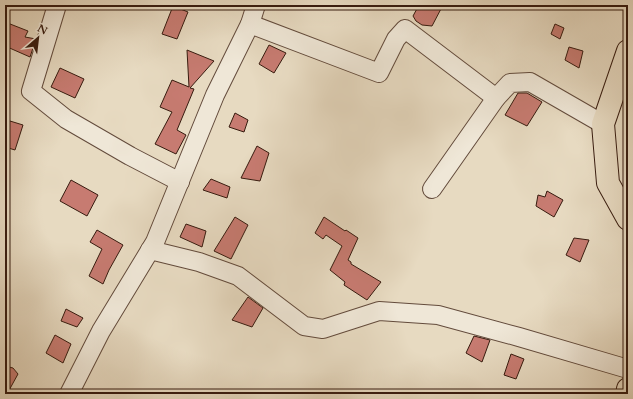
<svg xmlns="http://www.w3.org/2000/svg" width="633" height="399" font-family="Cardo,serif">
  <style>
    .building { fill: #c77b71; stroke: #371b0f }
    .lines { fill: none; stroke-linecap: round; stroke-linejoin: round }
    .minor-casing { stroke: #634b3c; stroke-width: 20 }
    .major-casing { stroke: #371b0f; stroke-width: 24 }
    .minor { stroke: #efe7d7; stroke-width: 18 }
    .major { stroke: #e7dac1; stroke-width: 22 }
  </style>
  <rect width="100%" height="100%" fill="#e7dac1"/>
  <filter id="stains"><feTurbulence type="fractalNoise" baseFrequency=".005" numOctaves="4"/><feColorMatrix values="0 0 0 0 .2 0 0 0 0 .09 0 0 0 0 .02 0 0 0 .5 -.17"/></filter>
  <radialGradient id="worn" r=".72"><stop offset=".6" stop-color="#630" stop-opacity="0"/><stop offset="1" stop-color="#630" stop-opacity=".3"/></radialGradient>
  <!-- building -->
  <g class="building">
    <polygon points="419,5 443,5 432,26 422,25 416,21 413,16"/>
    <polygon points="173,6 188,12 177,39 162,34"/>
    <polygon points="5,22 28,31 25,37 36,39 30,57 5,46"/>
    <polygon points="555,24 564,28 560,39 551,34"/>
    <polygon points="269,45 286,53 274,73 259,64"/>
    <polygon points="569,47 583,51 579,68 565,60"/>
    <polygon points="187,50 214,61 190,88 194,89 177,130 186,135 176,154 155,144 172,112 160,107 172,80 189,87"/>
    <polygon points="60,68 84,79 75,98 51,87"/>
    <polygon points="518,93 527,93 542,102 527,126 505,115"/>
    <polygon points="235,113 248,120 244,132 229,127"/>
    <polygon points="10,121 23,125 15,150 5,147 5,135"/>
    <polygon points="257,146 269,153 260,181 241,178"/>
    <polygon points="211,179 230,187 227,198 203,190"/>
    <polygon points="71,180 98,195 87,216 60,201"/>
    <polygon points="547,191 563,200 554,217 536,206 538,195 545,197"/>
    <polygon points="235,217 248,225 231,259 214,251"/>
    <polygon points="324,217 345,231 346,230 358,238 348,260 351,262 351,264 381,282 367,300 344,285 345,282 330,270 342,246 326,235 323,239 315,233"/>
    <polygon points="186,224 206,231 202,247 180,237"/>
    <polygon points="97,230 123,245 109,270 103,284 89,276 102,249 90,242"/>
    <polygon points="574,238 589,240 580,262 566,255"/>
    <polygon points="248,297 263,308 252,327 232,320"/>
    <polygon points="66,309 83,318 77,327 61,321"/>
    <polygon points="55,335 71,344 63,363 46,353"/>
    <polygon points="474,336 490,340 482,362 466,353"/>
    <polygon points="511,354 524,359 516,379 504,375"/>
    <polygon points="5,366 13,368 18,374 7,394 5,394"/>
  </g>
  <g class="lines">
    <!-- minor casing -->
    <g class="minor-casing">
      <g id="minor">
        <polyline points="57,5 31,91 66,119 130,156 180,182"/>
        <polyline points="250,24 379,73 396,39 405,29 496,98 510,83 530,82 603,124"/>
        <polyline points="432,189 496,98"/>
        <polyline points="150,250 199,262 238,276 304,326 323,329 379,311 438,315 519,337 628,369"/>
        <polyline points="69,394 101,331 155,242 215,95 250,24 256,5"/>
      </g>
    </g>
    <!-- major casing -->
    <g class="major-casing">
      <g id="major">
        <polyline points="628,51 603,124 608,183 628,219"/>
        <polyline points="627,394 628,389"/>
      </g>
    </g>
    <!-- minor -->
    <use href="#minor" class="minor"/>
    <!-- major -->
    <use href="#major" class="major"/>
  </g>
  <!-- margin -->
  <rect width="633" height="399" fill="none" stroke="#e7dac1" stroke-width="20"/>
  <rect x="6" y="6" width="621" height="387" fill="none" stroke="#371b0f" stroke-width="2"/>
  <rect x="10" y="10" width="613" height="379" fill="none" stroke="#371b0f"/>
  <!-- north arrow -->
  <g transform="translate(38 38) rotate(28)" stroke="#efe7d7" stroke-width="3" paint-order="stroke">
  <path d="M0-3L7 15L0 10L-7 15Z" fill="#371b0f"/>
  <text y="-6" font-size="11" font-weight="bold" text-anchor="middle" fill="#371b0f">N</text>
  </g>
  <rect width="100%" height="100%" filter="url(#stains)"/>
  <rect width="100%" height="100%" fill="url(#worn)"/>
</svg>
